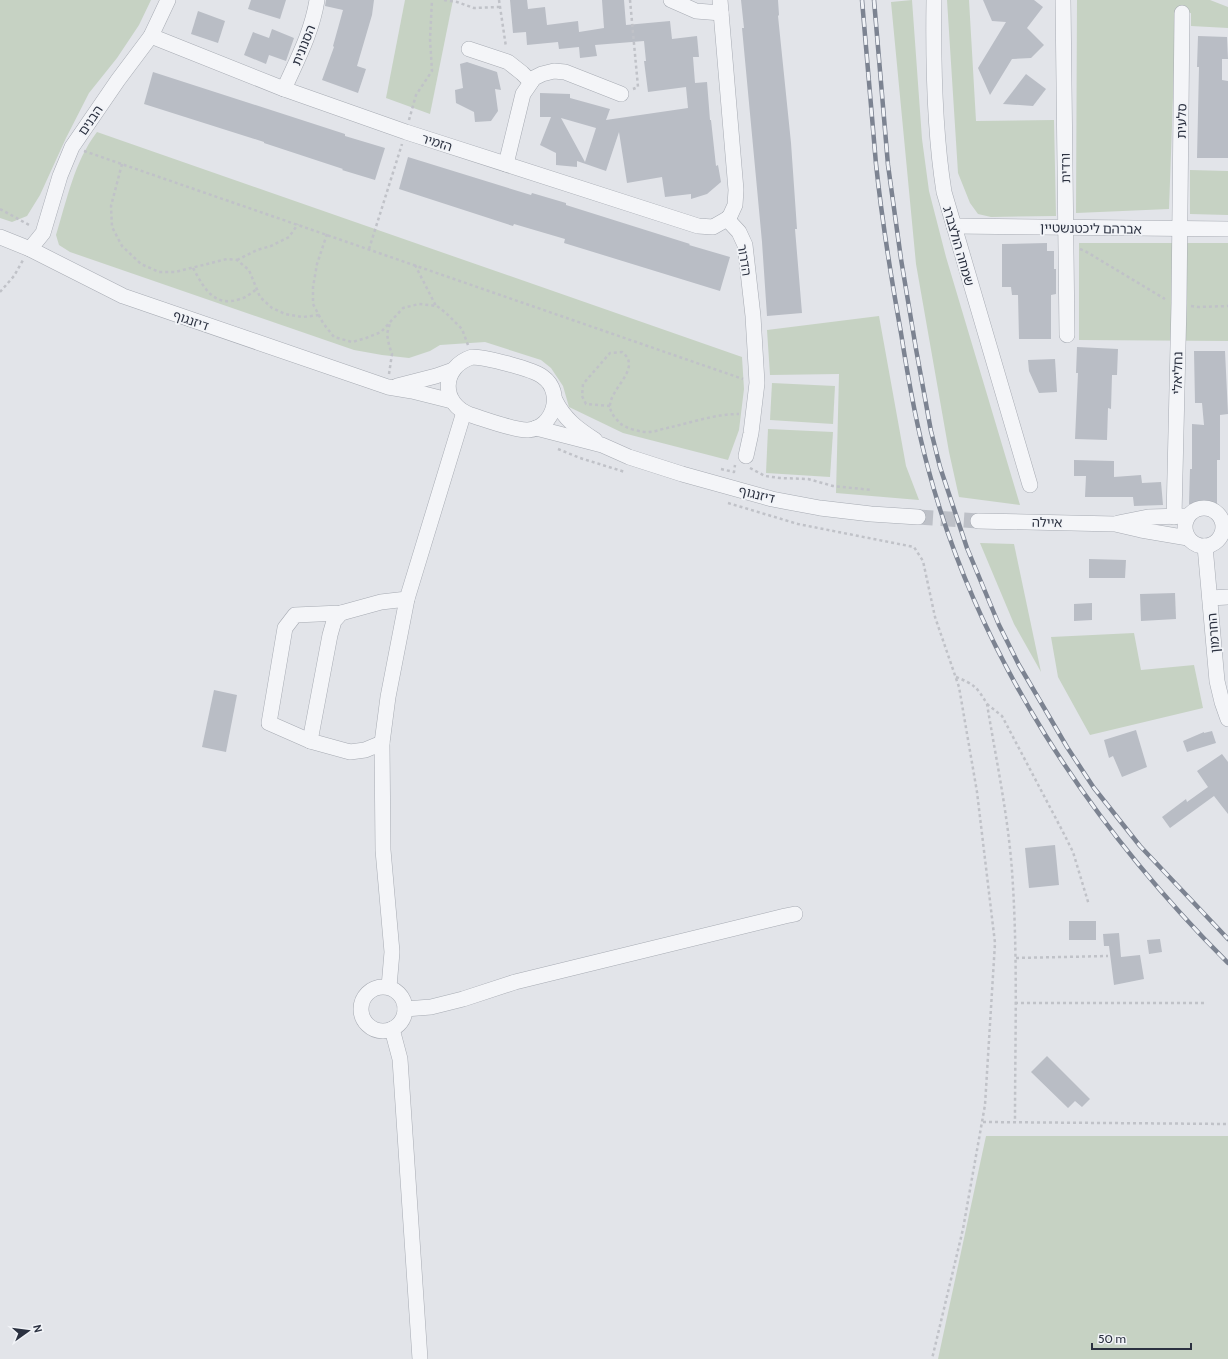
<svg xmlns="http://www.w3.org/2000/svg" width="1228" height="1359" font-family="Cabin,'Noto Sans Hebrew',sans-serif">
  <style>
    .green { fill: #c6d2c3 }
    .building { fill: #b9bdc5; fill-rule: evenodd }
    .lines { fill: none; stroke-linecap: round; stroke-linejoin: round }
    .minor-tunnel { stroke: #bdc0c7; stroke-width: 15; stroke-dasharray: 15 8; stroke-linecap: butt }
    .minor-casing { stroke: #a7abb3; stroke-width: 16 }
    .path { stroke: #c0c2c8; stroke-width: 2.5; stroke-dasharray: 3 3; stroke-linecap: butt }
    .minor { stroke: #f4f5f8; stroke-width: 15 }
    .rail-casing { stroke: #7c8391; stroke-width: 4.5 }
    .rail { stroke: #f1f3f7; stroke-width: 3; stroke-dasharray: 9; stroke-linecap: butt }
    .labels { text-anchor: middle; stroke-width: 3.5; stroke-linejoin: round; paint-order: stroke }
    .street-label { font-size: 13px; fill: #2b3140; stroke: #f1f3f7 }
  </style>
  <rect width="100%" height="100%" fill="#e2e4e9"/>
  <!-- green -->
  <g class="green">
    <polygon points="0,0 151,0 139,25 117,58 89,93 66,138 40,195 27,216 12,222 0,218"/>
    <polygon points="405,0 453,0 430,114 386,98"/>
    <polygon points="912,0 922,139 929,191 946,257 1020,505 959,497 949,452 916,264 891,2"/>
    <polygon points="947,0 969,0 976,121 1054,120 1056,216 991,217 978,214 970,203 958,173"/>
    <polygon points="1077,0 1210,0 1228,7 1228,28 1191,26 1191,13 1176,14 1169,209 1076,213"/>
    <path d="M97,132L742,357L744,389L739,430L728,460L623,433L569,407L563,386L551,368L541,360L485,342L440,345L430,351L409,358L382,355L354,350L70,252L59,245L56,235C67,200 74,162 97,132Z"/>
    <polygon points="1190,170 1228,171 1228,215 1190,214"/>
    <polygon points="1079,243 1228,243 1228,341 1079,340"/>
    <polygon points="879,316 906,466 919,500 836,493 839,374 770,375 767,330"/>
    <polygon points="772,383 835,386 833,424 770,420"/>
    <polygon points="768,429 833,432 830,477 766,473"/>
    <polygon points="980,543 1014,544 1041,672 1014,624"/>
    <polygon points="1134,633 1141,670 1194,665 1203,708 1090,735 1058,677 1051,637"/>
    <polygon points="986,1136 1228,1136 1228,1359 938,1359"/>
  </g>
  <!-- building -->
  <g class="building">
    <polygon points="251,0 286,0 280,19 248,9"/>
    <polygon points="326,0 374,0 372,15 357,66 366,69 358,93 322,80 334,47 333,46 343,10 325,6"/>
    <path d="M510,0H527L528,9L545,7L547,25L578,21L579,32L604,28L602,0H624L626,25L670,21L672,39L697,36L699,57H693L695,83L707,82L710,120H711L716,166L718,165L721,182L707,194L691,199V194L665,197L662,177L627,183L619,132L606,171L577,161V167L556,165V153L540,145L551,117H540V93L570,94V98L610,109L606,120L688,108L686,87L648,92L644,61H646L644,41L595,45L597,56L580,58L579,47L559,49L558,42L527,45L526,32L513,33ZM561,118L596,128L585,162Z"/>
    <polygon points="741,0 778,0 779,15 778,16 791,143 797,229 795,229 802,313 767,316 762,242 742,28 744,28"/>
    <polygon points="983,0 1034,0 1043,7 1027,28 1044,45 1031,58 1012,59 990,95 978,68 1006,22 992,21"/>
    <polygon points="198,11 225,21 218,43 191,34"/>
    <polygon points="272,29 294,38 286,61 269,55 266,64 244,55 253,32 269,38"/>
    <polygon points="1198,36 1227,37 1228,59 1222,59 1222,80 1228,81 1228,158 1197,158 1199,67 1197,67"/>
    <polygon points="467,62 497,72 501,90 495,89 498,111 491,121 475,122 474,112 456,103 455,90 463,88 460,64"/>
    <polygon points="153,72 345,134 345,136 385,148 375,180 342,170 343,169 264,143 264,142 144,104"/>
    <polygon points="1026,74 1046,89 1033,106 1003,104"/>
    <polygon points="408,157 531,195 532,193 566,203 566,205 690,244 689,245 730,257 720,291 564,243 565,239 514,224 513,226 399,189"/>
    <polygon points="1047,243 1047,251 1054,251 1054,269 1056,269 1056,294 1051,295 1051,339 1019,339 1018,295 1012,295 1011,287 1002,287 1002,244"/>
    <polygon points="1077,347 1118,349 1117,375 1112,375 1111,409 1108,408 1107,440 1075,439 1078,373 1076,373"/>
    <polygon points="1194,351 1225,351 1228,414 1220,415 1220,460 1217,460 1217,504 1189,504 1190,469 1192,469 1192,424 1204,425 1202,403 1195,403"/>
    <polygon points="1055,359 1057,392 1039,393 1029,371 1028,360"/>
    <polygon points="1074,460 1114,461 1114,477 1141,475 1142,483 1161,482 1163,505 1134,506 1133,497 1085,497 1086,476 1074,476"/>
    <polygon points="1089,559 1126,560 1125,578 1089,578"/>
    <polygon points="1175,593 1176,619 1141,621 1140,594"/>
    <polygon points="1092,603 1092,620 1074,621 1074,604"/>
    <polygon points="214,690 237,695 226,752 202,747"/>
    <polygon points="1136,730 1147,767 1122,777 1113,756 1109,758 1104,740"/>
    <polygon points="1212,731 1216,743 1187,752 1183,741 1204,732 1204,733"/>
    <polygon points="1222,754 1228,762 1228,814 1214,796 1170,828 1162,817 1186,799 1187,802 1208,787 1197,771"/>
    <polygon points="1055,845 1059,885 1029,888 1025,848"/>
    <rect x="1069" y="921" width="27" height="19"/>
    <polygon points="1119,933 1121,957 1140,955 1144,979 1114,985 1109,946 1104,946 1103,934"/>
    <polygon points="1160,939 1162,952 1149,954 1147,940"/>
    <polygon points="1047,1056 1090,1099 1082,1107 1075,1101 1068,1108 1031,1072"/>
  </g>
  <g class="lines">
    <!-- minor-tunnel -->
    <polyline class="minor-tunnel" points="918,517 978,521"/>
    <!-- minor casing -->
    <g class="minor-casing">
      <g id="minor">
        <polyline points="671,0 696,11 721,13"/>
        <path d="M934,0C933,64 934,129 944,192L1030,485"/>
        <polyline points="1063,0 1067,335"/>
        <polyline points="151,36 284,89 406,132 698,226 713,227 727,219 730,216 735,205 736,190 720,0"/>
        <polyline points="469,49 508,62 522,73 531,82"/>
        <path d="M284,89C297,60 312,32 317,0"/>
        <polyline points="506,164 523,94 534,78 542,74 554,71 565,72 621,94"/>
        <polyline points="727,219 739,232 745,245 753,316 757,383 751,433 746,456"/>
        <polyline points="954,226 1228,229"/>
        <polyline points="0,237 30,249 123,296 388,387 412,391 452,401"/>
        <polyline points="30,249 43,233 60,176 72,147 118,80 151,36 168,0"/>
        <path d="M472,357C485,357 533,369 543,377C564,392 554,428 528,430C516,431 484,419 471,415C440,404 441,367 472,357Z"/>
        <polyline points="397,386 436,376 453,370"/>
        <path d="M555,400C564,419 578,429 595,440"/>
        <polyline points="536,428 602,445 629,457 682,474 772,499 820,508 871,514 918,517"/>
        <circle cx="1204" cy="527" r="19"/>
        <polyline points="1174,517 1179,303 1182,13"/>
        <polyline points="978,521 1115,524 1141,530 1188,538"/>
        <polyline points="1118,523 1148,517 1184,516"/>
        <polyline points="1205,546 1217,681 1222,702 1228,719"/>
        <polyline points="1210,598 1228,597"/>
        <polyline points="341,613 334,621 330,635 310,741 350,752 365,750 382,743"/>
        <polyline points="310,741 269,723 285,628 295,615 341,613 381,602 407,599"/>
        <circle cx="383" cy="1009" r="22"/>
        <polyline points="389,987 392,952 383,850 382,743 388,697 407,599 464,412"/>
        <polyline points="405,1009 431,1007 463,999 515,982 785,916 795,914"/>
        <polyline points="392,1029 400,1059 420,1359"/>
      </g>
    </g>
    <!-- path -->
    <g class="path">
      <polyline points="444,0 457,2 474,8 500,7"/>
      <polyline points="499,0 506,47"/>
      <polyline points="630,0 638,87 633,89"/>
      <polyline points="409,120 416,95 432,71 430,39 432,0"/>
      <polyline points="84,151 743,379"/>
      <polyline points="122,164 111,206 112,227 122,246 141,264 159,272 175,272 227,259 237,260 249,270 260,297 272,308 285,314 303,317 319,315"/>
      <polyline points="0,209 31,226"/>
      <polyline points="327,234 317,264 313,287 313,304 323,323 334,337 352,342 366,338 381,332 403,308 419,304 437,306 446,313 462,329 468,345"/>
      <polyline points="369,249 402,144"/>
      <polyline points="1080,249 1085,251 1165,299"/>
      <polyline points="237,260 257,250 271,246 289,237 298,224"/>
      <polyline points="415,265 436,306"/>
      <path d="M193,268C204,288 214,308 240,299C246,298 252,292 257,289"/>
      <polyline points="0,292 14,276 23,260"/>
      <polyline points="1191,306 1198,307 1228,306"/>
      <polyline points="389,374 392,354 389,345 387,334 390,323"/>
      <path d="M610,406L586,404L582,396L583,384L610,353L622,352C643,368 610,388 610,406C610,413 616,419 621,424C625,428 643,433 649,432C655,432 661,429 667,428C690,423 715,414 739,414"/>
      <polyline points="558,449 580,458 625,472"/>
      <polyline points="750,468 765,476 780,478 808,479 833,486 872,490"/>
      <polyline points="721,469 734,472 735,465"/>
      <polyline points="728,503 798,524 914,547 923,561 935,617 959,687 977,792 995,943 985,1105 963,1229 932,1359"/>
      <path d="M956,677C974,684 977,687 987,704C996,759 1008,815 1012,871C1018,955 1015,1039 1015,1122"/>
      <polyline points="987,704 1002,716 1063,832 1073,852 1089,905"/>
      <polyline points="1016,958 1108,956"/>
      <polyline points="1015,1003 1207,1003"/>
      <polyline points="983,1122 1228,1124"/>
    </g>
    <!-- minor -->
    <use href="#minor" class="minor"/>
    <!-- rail casing -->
    <g class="rail-casing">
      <g id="rail">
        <path d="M862,0C867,55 871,110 876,164C882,221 891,277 901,333C908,378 916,424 928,468C978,657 1091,826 1228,963"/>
        <polyline points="874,0 888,165 901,259 916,349 931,431 940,467 967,548 999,625 1019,665 1067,747 1094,788 1140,846 1228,939"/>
      </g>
    </g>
    <!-- rail -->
    <use href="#rail" class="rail"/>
  </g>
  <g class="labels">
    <!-- street labels -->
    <g class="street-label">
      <text transform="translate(303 45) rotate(-68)" y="5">הסנונית</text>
      <text transform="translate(90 120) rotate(-56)" y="5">הבנים</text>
      <text transform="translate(1181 121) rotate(-89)" y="5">סלעית</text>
      <text transform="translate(437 142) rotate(18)" y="5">הזמיר</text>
      <text transform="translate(1065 168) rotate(-91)" y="5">ורדית</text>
      <text transform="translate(1091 228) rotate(1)" y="5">אברהם ליכטנשטיין</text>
      <text transform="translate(959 246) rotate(74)" y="5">שמחה הולצברג</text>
      <text transform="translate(745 260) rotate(81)" y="5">הדרור</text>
      <text transform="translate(191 320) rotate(19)" y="5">דיזנגוף</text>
      <text transform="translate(1177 373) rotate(-89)" y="5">נחליאלי</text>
      <text transform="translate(757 494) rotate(14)" y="5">דיזנגוף</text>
      <text transform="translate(1047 522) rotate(1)" y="5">איילה</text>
      <text transform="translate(1213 633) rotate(-95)" y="5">החרמון</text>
    </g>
  </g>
  <!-- north arrow -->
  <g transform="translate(28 1331) rotate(76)" stroke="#f1f3f7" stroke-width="3" paint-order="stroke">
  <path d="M0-3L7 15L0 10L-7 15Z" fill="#2b3140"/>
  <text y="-6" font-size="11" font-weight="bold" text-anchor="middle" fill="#2b3140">N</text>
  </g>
  <!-- scale -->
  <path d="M1092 1343v6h99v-6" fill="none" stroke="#2b3140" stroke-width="2"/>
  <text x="1098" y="1343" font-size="12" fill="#2b3140" stroke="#f1f3f7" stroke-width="3" paint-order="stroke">50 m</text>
</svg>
